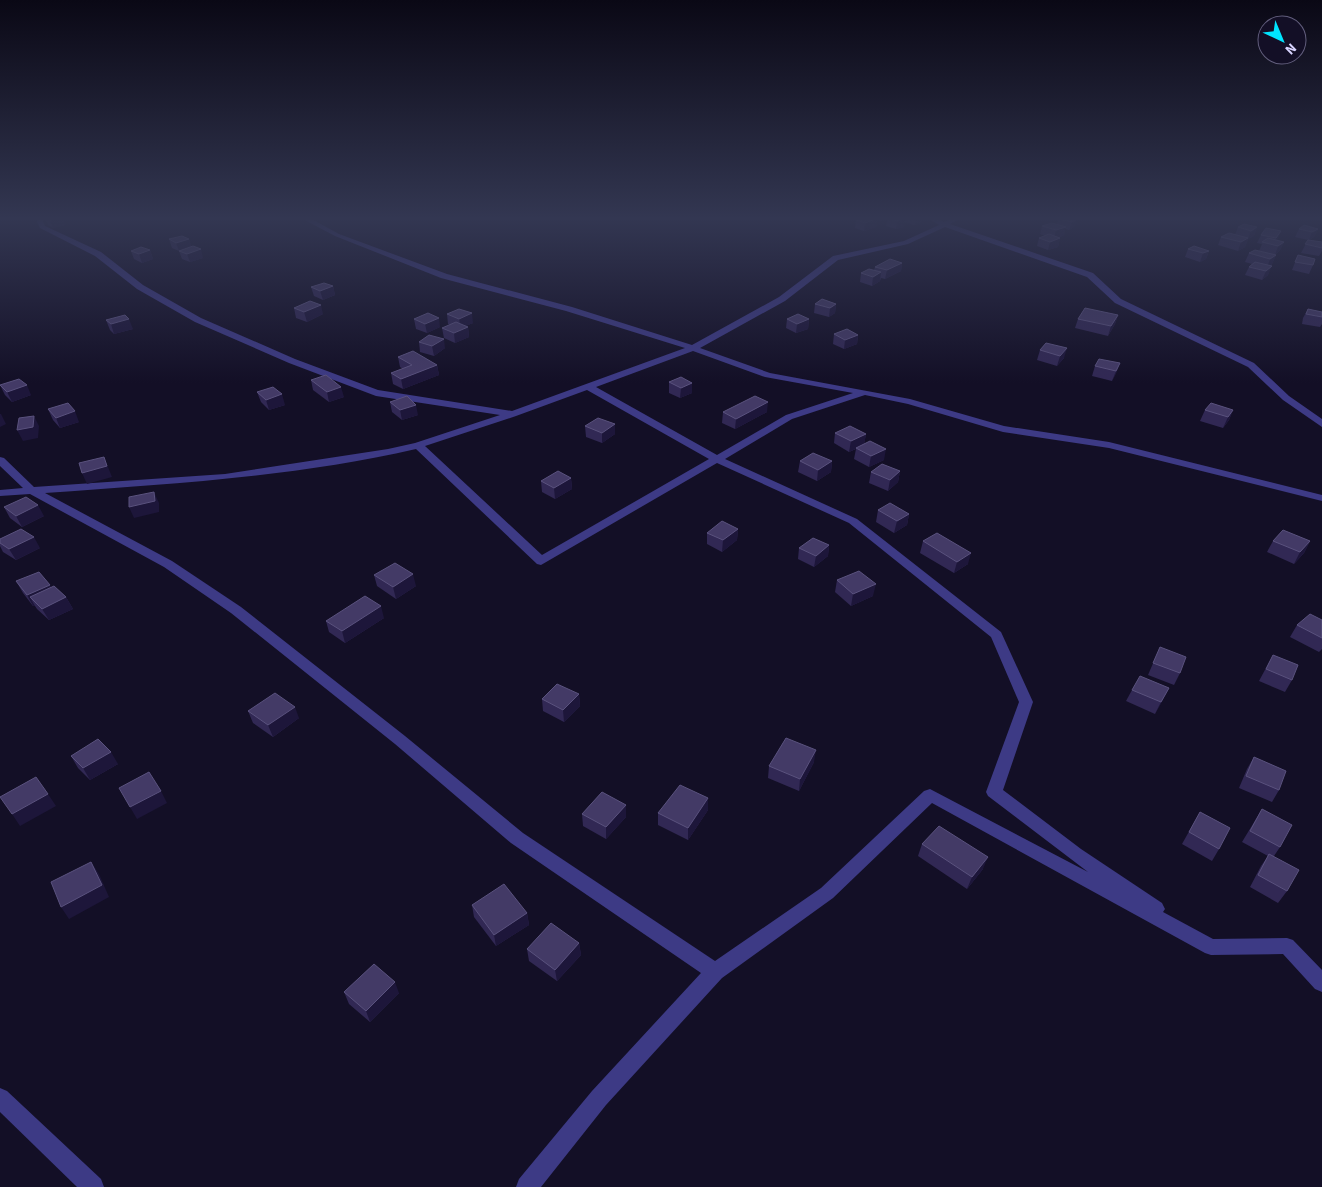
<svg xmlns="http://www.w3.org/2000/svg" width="1322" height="1187" font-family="'Source Sans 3',sans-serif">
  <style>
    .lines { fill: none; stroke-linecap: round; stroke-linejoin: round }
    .minor { fill: #3d3a85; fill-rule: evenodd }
    .wall { fill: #312854 }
    .shaded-wall { fill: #1d163a }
    .building { fill: #433a66; stroke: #5a527e }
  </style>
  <rect width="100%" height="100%" fill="#130f26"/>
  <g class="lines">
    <!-- minor -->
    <g class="minor">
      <path d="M35,217H41L45,226L101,252L143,285L201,318L295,359L378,390L512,411L685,348L566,311L441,278L335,236L299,217H308L339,234L447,274L572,307L692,345L779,297L833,256L904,241L939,225L926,217H935L944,222L954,217H963L950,224L1093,273L1121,299L1254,363L1289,396L1322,419V427L1283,400L1248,367L1115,303L1087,277L945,227L908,244L838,260L785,301L700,348L770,373L910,399L1004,426L1109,442L1322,495V501L1109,448L1003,432L908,404L865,395L792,419L725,459L857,519L1001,632L1033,702L1003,790L1081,849L1162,903L1165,909L1163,912L1213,939L1287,938L1293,940L1322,970V992L1315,989L1283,954L1211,955L1205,953L932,803L833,898L722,978L606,1105L541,1187H516L519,1179L592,1091L701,973L511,843L395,744L231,613L164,567L30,494L0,496V490L23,488L0,466V457L4,458L34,487L225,474L388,449L415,443L500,415L376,396L289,363L195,322L137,289L95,256L40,228ZM693,351L765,377L853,393L786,415L717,455L596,387ZM587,390L709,459L542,555L425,446L516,416ZM416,449L537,564L541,565L717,463L849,523L991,637L1019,702L986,792L988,796L1088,872L930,789L924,791L821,888L715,961L523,833L405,736L241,607L172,561L45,493C169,484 294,477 416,449Z"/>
      <polygon points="0,1088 7,1091 101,1179 104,1187 77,1187 0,1112"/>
    </g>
  </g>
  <!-- wall -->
  <g class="wall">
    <polygon points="45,217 62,217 65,225 53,228 48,225"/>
    <polygon points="863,217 887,217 881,221 877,220 876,227 864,231 855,228 856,220"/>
    <polygon points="888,217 903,218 922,217 922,222 915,225 904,222 904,227 896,229 886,226"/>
    <polygon points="1070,217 1074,227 1069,230 1065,229 1064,235 1058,238 1060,238 1058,247 1048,250 1037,246 1039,238 1045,236 1040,234 1042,226 1057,224 1059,219"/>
    <polygon points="1238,227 1257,227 1254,236 1248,239 1245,247 1238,251 1218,245 1221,237 1235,235"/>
    <polygon points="1299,229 1318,229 1314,237 1309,240 1322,242 1322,251 1319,256 1301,253 1308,240 1295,237"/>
    <polygon points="1281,231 1277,240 1284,242 1280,250 1275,255 1259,251 1262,244 1257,243 1261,235"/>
    <polygon points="169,239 189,239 191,247 203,258 190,262 182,259 179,251 172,248"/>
    <polygon points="1188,249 1209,251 1206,259 1200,262 1185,257"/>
    <polygon points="150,250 153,259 142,263 134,259 131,251"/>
    <polygon points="1249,253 1276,255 1272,264 1271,265 1268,275 1262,280 1245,275 1249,267 1252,264 1245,262"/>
    <polygon points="1298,255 1313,265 1309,274 1292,270"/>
    <polygon points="902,263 901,271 885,279 881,278 880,281 872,286 860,282 861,273 874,270 875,267"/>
    <polygon points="333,286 335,295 323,300 314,296 311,287"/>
    <polygon points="815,304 836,304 835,313 829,317 814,313"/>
    <polygon points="294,308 323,314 307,322 296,318"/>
    <polygon points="1308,309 1322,312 1322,324 1320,327 1302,324 1303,318"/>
    <polygon points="447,314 473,323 465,326 468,327 469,337 455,343 444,338 442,328 451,325 448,324"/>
    <polygon points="1118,315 1115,324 1108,336 1075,328 1078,319"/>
    <polygon points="414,319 440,327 427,333 416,329"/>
    <polygon points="787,319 809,319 808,329 796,333 786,328"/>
    <polygon points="106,320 133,329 114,334 110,330"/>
    <polygon points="834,334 858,335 857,344 844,349 833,344"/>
    <polygon points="419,342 445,348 434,356 420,352"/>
    <polygon points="1046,343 1064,358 1057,366 1037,360 1040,350"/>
    <polygon points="398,357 437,365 439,375 403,389 393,384 391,373 403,369 400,367"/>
    <polygon points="1120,363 1116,373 1112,381 1092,376 1095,366"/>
    <polygon points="311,380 344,397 329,402 313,390"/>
    <polygon points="669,382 692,383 692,393 680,398 669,393"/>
    <polygon points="0,385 31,395 12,402 5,395"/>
    <polygon points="257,392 285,405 269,410 261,402"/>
    <polygon points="390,402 418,415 402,420 392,412"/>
    <polygon points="48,409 79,422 60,428 53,420"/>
    <polygon points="1205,410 1233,410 1229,420 1223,428 1200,421"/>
    <polygon points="723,412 767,412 735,429 722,423"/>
    <polygon points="615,424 615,434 602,443 586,437 585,426"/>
    <polygon points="835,433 866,434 864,444 884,460 869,467 854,459 856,449 849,452 834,443"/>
    <polygon points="800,461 832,461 831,472 817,481 798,472"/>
    <polygon points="900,471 898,482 888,491 869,483 871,472"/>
    <polygon points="571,478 572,489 555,499 542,492 541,481"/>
    <polygon points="4,507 44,516 22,527 10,518"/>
    <polygon points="878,510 909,514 907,525 894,533 876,522"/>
    <polygon points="738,529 737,540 722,552 707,544 707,533"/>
    <polygon points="0,539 40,548 16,560 3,552 0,546"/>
    <polygon points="923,541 968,564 954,573 920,553"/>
    <polygon points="1273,541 1310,541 1304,553 1294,564 1267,552"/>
    <polygon points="829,545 828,556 814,567 798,559 799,548"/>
    <polygon points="374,575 416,586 396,599 377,586"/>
    <polygon points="837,580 873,596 851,606 835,592"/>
    <polygon points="16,581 51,587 66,597 73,609 49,620 37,609 35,606 33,606 23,593"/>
    <polygon points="384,618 345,643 329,632 326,621"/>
    <polygon points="1322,620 1322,649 1319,652 1290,637 1297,625"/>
    <polygon points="1160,647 1180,673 1174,685 1148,675"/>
    <polygon points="1273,655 1292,680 1285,692 1259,681"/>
    <polygon points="1169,688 1155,714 1126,701 1132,690"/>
    <polygon points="579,694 580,706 564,722 543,711 542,699"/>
    <polygon points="248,711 299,718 273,737 253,723"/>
    <polygon points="71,756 118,764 90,780 78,768"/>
    <polygon points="1254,757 1279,790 1272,802 1239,788 1247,769"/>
    <polygon points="814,762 799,791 768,778 769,766"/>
    <polygon points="626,805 626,817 606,839 583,826 582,814"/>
    <polygon points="1262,809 1280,847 1274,856 1287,891 1278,903 1250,887 1261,866 1268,856 1242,842"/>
    <polygon points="708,810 688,840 658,825 658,813"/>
    <polygon points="1200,812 1219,849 1212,861 1182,844"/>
    <polygon points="922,844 983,869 967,889 918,856"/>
    <polygon points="472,905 527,913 529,925 496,946 474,917"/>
    <polygon points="579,943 581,955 557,981 529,961 527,949"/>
    <polygon points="344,992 399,993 370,1022 349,1004"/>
  </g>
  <!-- shaded-wall -->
  <g class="shaded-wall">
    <polygon points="60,217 62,217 65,225 53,228 50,220"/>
    <polygon points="882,217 887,217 881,221"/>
    <polygon points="916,217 922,217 922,222 915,225"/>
    <polygon points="878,218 876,227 864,231 865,223"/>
    <polygon points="905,218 904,227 896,229 897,221"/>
    <polygon points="1077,219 1074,227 1069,230 1072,222"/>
    <polygon points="1066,227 1064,235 1054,239 1056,230"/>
    <polygon points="1257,227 1254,236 1248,239 1251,231"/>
    <polygon points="1318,229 1314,237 1309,240 1312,232"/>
    <polygon points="1281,231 1278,239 1272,246 1276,238"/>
    <polygon points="1060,238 1058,247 1048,250 1050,242"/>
    <polygon points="1248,238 1245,247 1238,251 1241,242"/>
    <polygon points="189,239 192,248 179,251 176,243"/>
    <polygon points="1284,242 1280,250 1275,255 1278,246"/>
    <polygon points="201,249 203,258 190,262 187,254"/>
    <polygon points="150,250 153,259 142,263 139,254"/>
    <polygon points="1209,251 1206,259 1200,262 1203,253"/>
    <polygon points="1276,255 1272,264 1267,268 1270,259"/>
    <polygon points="902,263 901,271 885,279 887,270"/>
    <polygon points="1272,266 1268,275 1262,280 1266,271"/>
    <polygon points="881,272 880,281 872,286 873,277"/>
    <polygon points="333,286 335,295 323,300 320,291"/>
    <polygon points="836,304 835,313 829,317 830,308"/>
    <polygon points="321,305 323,314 307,322 304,312"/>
    <polygon points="472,313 473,323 461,328 459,319"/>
    <polygon points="1118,315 1115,324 1108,336 1111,326"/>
    <polygon points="439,318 440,327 427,333 425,324"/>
    <polygon points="129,319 133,329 114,334 111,324"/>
    <polygon points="809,319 808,329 796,333 797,324"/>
    <polygon points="468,327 469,337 455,343 454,333"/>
    <polygon points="858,335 857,344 844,349 845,340"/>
    <polygon points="444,339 445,348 434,356 432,346"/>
    <polygon points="1067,348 1064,358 1057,366 1060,356"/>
    <polygon points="1120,363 1116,373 1112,381 1116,371"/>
    <polygon points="437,365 439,375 403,389 401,379"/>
    <polygon points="692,383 692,393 680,398 681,388"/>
    <polygon points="27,385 31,395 12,402 7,392"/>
    <polygon points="341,387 344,397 329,402 327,392"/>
    <polygon points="282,394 285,405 269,410 266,400"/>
    <polygon points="768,402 767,412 735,429 736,419"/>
    <polygon points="416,405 418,415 402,420 400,410"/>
    <polygon points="1233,410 1229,420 1223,428 1228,417"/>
    <polygon points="75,411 79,422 60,428 56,418"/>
    <polygon points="0,414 1,414 6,424 0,427"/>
    <polygon points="34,416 39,426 38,438 23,441 17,430"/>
    <polygon points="615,424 615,434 602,443 602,433"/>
    <polygon points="866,434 864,445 849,452 851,441"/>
    <polygon points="886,449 884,460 869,467 871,456"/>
    <polygon points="104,457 112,477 87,484 82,473"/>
    <polygon points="832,461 831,472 817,481 818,470"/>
    <polygon points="900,471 898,482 888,491 890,480"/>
    <polygon points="571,478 572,489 555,499 554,488"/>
    <polygon points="154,492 159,503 159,512 134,518 129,507"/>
    <polygon points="38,505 44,516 22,527 16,516"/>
    <polygon points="909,514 907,525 894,533 897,521"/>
    <polygon points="738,529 737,540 722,552 723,540"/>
    <polygon points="34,537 40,548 16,560 9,549"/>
    <polygon points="1310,541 1304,553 1294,564 1300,552"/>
    <polygon points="829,545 828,556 814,567 816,556"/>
    <polygon points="971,553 968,564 954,573 957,562"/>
    <polygon points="413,574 416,586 396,599 393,587"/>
    <polygon points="876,584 873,596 851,606 853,594"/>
    <polygon points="50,585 56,596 30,597 35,606 33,606 27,595"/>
    <polygon points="66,597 73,609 49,620 42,609"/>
    <polygon points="381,606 384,618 345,643 342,631"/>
    <polygon points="1169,688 1163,700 1155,714 1161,702"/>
    <polygon points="579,694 580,706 564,722 563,710"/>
    <polygon points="295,707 299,718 273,737 268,725"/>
    <polygon points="816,750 814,762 799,791 800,779"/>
    <polygon points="111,752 118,764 90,780 83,768"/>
    <polygon points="161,791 167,803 137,819 130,807"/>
    <polygon points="48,794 56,806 20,826 12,814"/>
    <polygon points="708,798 708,810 688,840 688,828"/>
    <polygon points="626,805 626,817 606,839 606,827"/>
    <polygon points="988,857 983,869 967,889 972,877"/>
    <polygon points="91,862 99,874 109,897 69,919 61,907"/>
    <polygon points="527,913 529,925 496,946 494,935"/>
    <polygon points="579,943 581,955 557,981 555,970"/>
    <polygon points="395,982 399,993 370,1022 366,1011"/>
  </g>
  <!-- building -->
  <g class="building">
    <polygon points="46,217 60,217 50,220"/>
    <polygon points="863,217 874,217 878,218 865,223 856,220"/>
    <polygon points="888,217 902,217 905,218 897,221"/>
    <polygon points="1061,217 1070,217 1077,219 1072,222 1059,219"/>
    <polygon points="1052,223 1066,227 1056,230 1042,226"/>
    <polygon points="1244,224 1257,227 1251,231 1238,227"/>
    <polygon points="1304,225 1318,229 1312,232 1299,229"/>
    <polygon points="1266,228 1281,231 1276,238 1261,235"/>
    <polygon points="1229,233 1248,238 1241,242 1221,237"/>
    <polygon points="1049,234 1060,238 1050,242 1039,238"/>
    <polygon points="182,236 189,239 176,243 169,239"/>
    <polygon points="1268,238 1284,242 1278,246 1262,242"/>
    <polygon points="1308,240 1322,242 1322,248 1305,244"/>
    <polygon points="193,246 201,249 187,254 179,251"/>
    <polygon points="1194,246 1209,251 1203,253 1188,249"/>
    <polygon points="141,247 150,250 139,254 131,251"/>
    <polygon points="1255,250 1276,255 1270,259 1249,253"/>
    <polygon points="1298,255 1315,259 1313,265 1295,262"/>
    <polygon points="890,259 902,263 887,270 875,267"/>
    <polygon points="1255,262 1272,266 1266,271 1249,267"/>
    <polygon points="869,269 881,272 873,277 861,273"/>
    <polygon points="324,283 333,286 320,291 311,287"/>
    <polygon points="822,299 836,304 830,308 815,304"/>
    <polygon points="310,301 321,305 304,312 294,308"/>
    <polygon points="1085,308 1118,315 1111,326 1078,319"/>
    <polygon points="459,309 472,313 459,319 447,314"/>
    <polygon points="1308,309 1322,312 1322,317 1306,314"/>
    <polygon points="428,313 439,318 425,324 414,319"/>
    <polygon points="798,314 809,319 797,324 787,319"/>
    <polygon points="125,315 129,319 111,324 106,320"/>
    <polygon points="456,322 468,327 454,333 442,328"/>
    <polygon points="847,329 858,335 845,340 834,334"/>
    <polygon points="429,335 444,339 432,346 419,342"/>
    <polygon points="1046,343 1067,348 1060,356 1040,350"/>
    <polygon points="413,351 437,365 401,379 391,373 412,365 398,357"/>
    <polygon points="1099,359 1120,363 1116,371 1095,366"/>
    <polygon points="326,375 341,387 327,392 311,380"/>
    <polygon points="681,377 692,383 681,388 669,382"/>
    <polygon points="19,379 27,385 7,392 0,385"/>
    <polygon points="273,387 282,394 266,400 257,392"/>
    <polygon points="407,396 416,405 400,410 390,402"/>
    <polygon points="755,396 768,402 736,419 723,412"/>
    <polygon points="68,403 75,411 56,418 48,409"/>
    <polygon points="1211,403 1233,410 1228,417 1205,410"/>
    <polygon points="34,416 33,427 17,430 19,418"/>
    <polygon points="598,418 615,424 602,433 585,426"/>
    <polygon points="850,426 866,434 851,441 835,433"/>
    <polygon points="870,441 886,449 871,456 856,448"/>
    <polygon points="813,453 832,461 818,470 800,461"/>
    <polygon points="104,457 107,466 82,473 79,463"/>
    <polygon points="882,464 900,471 890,480 871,472"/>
    <polygon points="558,471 571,478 554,488 541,481"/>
    <polygon points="154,492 155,501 129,507 129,497"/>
    <polygon points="26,497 38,505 16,516 4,507"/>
    <polygon points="890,503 909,514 897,521 878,510"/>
    <polygon points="722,521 738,529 723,540 707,533"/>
    <polygon points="21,529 34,537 9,549 0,543 0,539"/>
    <polygon points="1283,530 1310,541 1300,552 1273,541"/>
    <polygon points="937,533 971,553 957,562 923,541"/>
    <polygon points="813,538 829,545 816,556 799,548"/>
    <polygon points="395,563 413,574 393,587 374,575"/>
    <polygon points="859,571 876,584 853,594 837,580"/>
    <polygon points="39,572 50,585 27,595 16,581"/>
    <polygon points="54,586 66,597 42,609 30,597"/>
    <polygon points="365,596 381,606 342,631 326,621"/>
    <polygon points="1310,614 1322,620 1322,638 1297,625"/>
    <polygon points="1160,647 1186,657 1180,673 1153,663"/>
    <polygon points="1273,655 1298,665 1292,680 1266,669"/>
    <polygon points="1140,676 1169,688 1161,702 1132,690"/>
    <polygon points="557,684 579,694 563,710 542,699"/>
    <polygon points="275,693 295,707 268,725 248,711"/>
    <polygon points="786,738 816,750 800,779 769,766"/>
    <polygon points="98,739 111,752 83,768 71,756"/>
    <polygon points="1254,757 1286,771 1279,790 1246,776"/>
    <polygon points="149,772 161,791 130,807 119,788"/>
    <polygon points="36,777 48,794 12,814 0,797"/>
    <polygon points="680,785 708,798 688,828 658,813"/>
    <polygon points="602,792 626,805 606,827 582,814"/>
    <polygon points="1262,809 1292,825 1280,847 1250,831"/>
    <polygon points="1200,812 1230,828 1219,849 1189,832"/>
    <polygon points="939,826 988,857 972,877 922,844"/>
    <polygon points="1269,854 1299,870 1287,891 1258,875"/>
    <polygon points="91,862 102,885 61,907 51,882"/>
    <polygon points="504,884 527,913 494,935 472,905"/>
    <polygon points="551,923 579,943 555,970 527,949"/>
    <polygon points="374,964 395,982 366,1011 344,992"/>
  </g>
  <!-- sky -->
  <linearGradient id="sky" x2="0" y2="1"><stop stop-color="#0a0815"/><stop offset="0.57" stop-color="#333752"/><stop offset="1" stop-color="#333752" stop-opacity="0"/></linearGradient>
  <rect width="1322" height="383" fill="url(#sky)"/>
  <!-- north arrow -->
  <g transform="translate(1282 40) rotate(136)"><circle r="24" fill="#130f26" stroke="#625e7d"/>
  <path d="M0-4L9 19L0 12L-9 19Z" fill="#00e5ff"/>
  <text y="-8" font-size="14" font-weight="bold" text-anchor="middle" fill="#d9d4ff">N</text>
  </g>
</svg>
